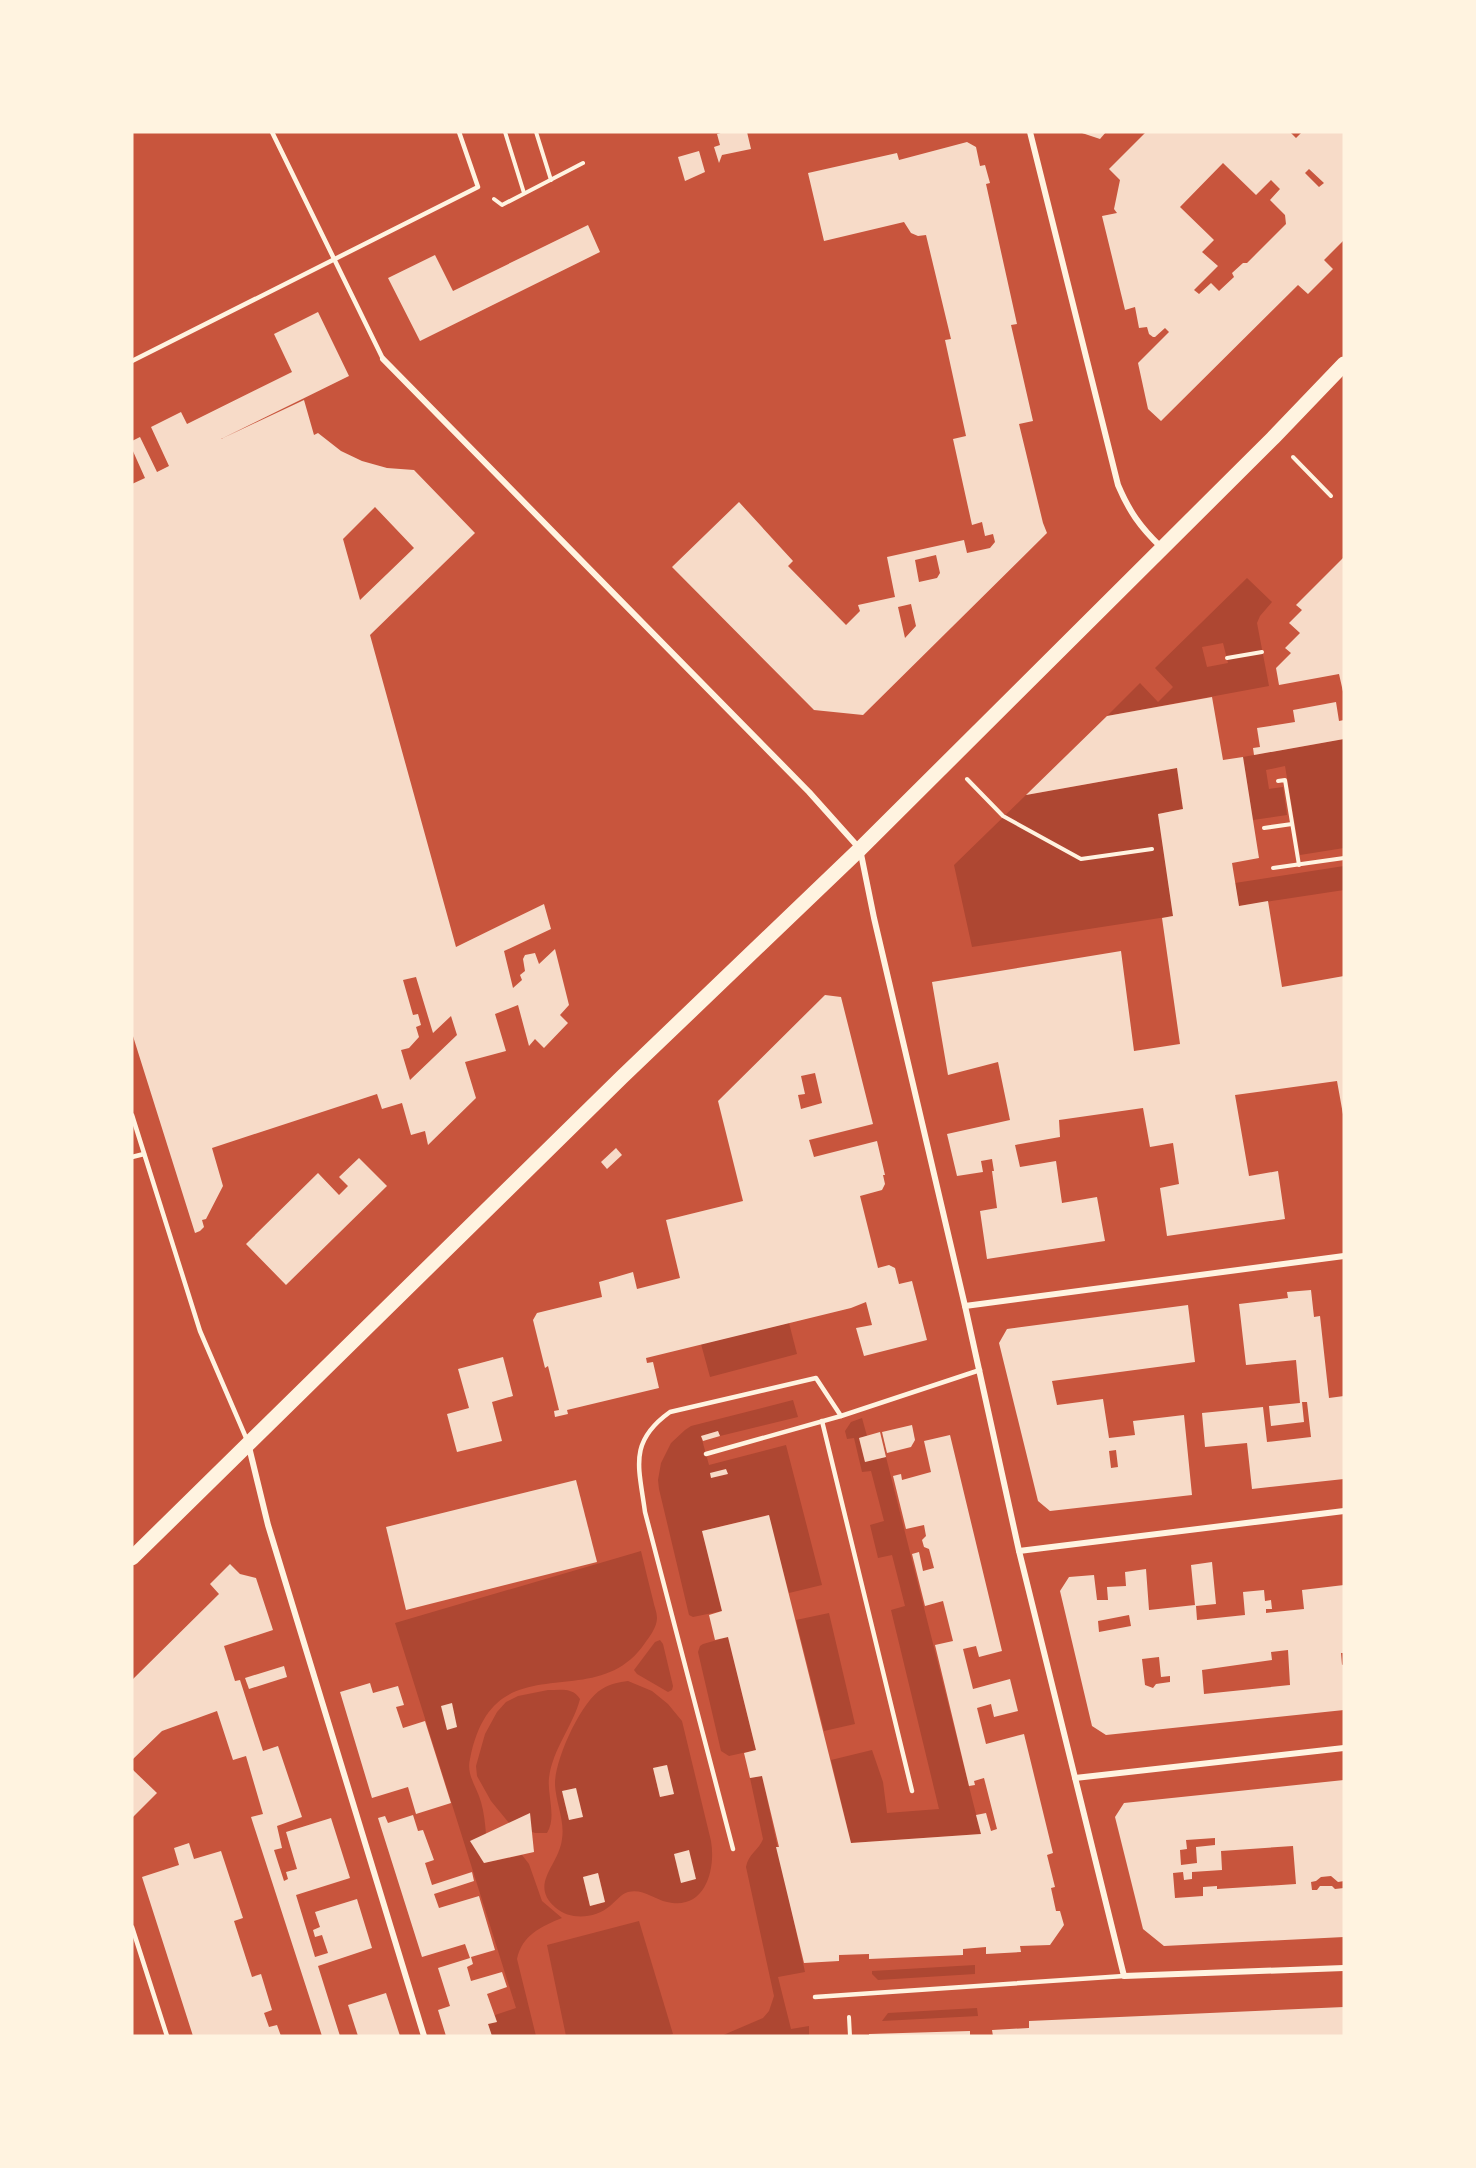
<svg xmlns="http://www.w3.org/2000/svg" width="1476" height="2168" font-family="'Exo 2',sans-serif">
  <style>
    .green { fill: #ae4732; fill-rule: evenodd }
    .building { fill: #f7dbc8; fill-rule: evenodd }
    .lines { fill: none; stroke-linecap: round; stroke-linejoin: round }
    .path { stroke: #fff3e0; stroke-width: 4 }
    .service { stroke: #fff3e0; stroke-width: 4.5 }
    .minor { stroke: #fff3e0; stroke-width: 6 }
    .primary { stroke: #fff3e0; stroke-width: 15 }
  </style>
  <rect width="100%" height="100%" fill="#c8553d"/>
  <!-- green -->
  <g class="green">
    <path d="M1247,578L1272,602L1260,616L1257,623L1269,686L1107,716L1140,683L1158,702L1173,687L1155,668ZM1223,643L1228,663L1207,667L1202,647Z"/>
    <polygon points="1344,739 1344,848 1300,855 1285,766 1266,770 1269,789 1283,787 1287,815 1253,820 1243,757"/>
    <polygon points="1177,768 1183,809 1158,814 1173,916 972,947 954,865 1026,795"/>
    <polygon points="1344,866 1344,890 1239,906 1235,883"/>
    <polygon points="789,1323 797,1354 710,1377 701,1344"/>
    <polygon points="793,1400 798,1417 720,1436 718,1431 701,1436 709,1465 786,1445 822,1585 789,1593 768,1515 702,1531 722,1611 693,1617 689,1615 659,1489 658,1480 661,1463 671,1443 685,1430 691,1426"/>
    <polygon points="862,1418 867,1436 859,1438 865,1462 886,1457 981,1834 851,1843 831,1760 872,1750 883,1782 887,1813 939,1809 891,1610 905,1606 892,1555 878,1558 870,1525 884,1521 871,1471 862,1472 854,1438 847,1439 845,1431 851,1422"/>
    <path d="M641,1551C645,1568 649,1584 653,1600C654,1606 657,1612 657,1618C657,1627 650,1636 645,1643C594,1718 494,1638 470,1759C466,1775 477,1787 481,1802C484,1812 485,1823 486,1834L471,1841L484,1863L522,1855L529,1864L542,1901L562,1918C542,1926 522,1935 517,1959L536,2036H492L488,2024L497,2022L495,2015L516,2008L395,1623Z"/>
    <polygon points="829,1613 855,1724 824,1731 796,1620"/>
    <polygon points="728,1637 756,1750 729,1756 721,1751 698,1652 700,1646 703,1644"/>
    <polygon points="660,1640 663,1644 673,1686 672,1690 668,1692 637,1674 634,1670 655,1642"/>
    <path d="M628,1681L652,1691L668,1704L682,1721L711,1841C716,1870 705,1911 667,1902C654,1899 642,1888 628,1892C621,1894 616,1901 610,1906C596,1918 571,1921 556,1908C528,1884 559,1866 562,1839C565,1821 556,1803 555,1785C554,1761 581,1701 602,1689C610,1684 619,1682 628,1681ZM666,1765L674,1794L660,1797L653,1768ZM575,1788L583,1816L569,1820L562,1792ZM598,1873L605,1902L590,1906L583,1877Z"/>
    <path d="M548,1690C560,1690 573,1687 580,1699C573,1726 553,1748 549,1778C547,1795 557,1817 547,1833H535L509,1823L491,1801L477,1776L476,1766L485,1734L497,1712L506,1702L518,1696Z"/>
    <path d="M762,1776L805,1972L778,1977L791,2029L809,2026V2036H721L763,2018L769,2011L774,1996L746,1867C748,1854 759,1850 763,1839L750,1778Z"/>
    <polygon points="639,1921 673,2034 666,2036 566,2036 547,1945"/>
    <polygon points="975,1965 975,1974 878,1980 872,1974 872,1971"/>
    <polygon points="977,2008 978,2016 882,2021 888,2013"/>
  </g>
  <!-- building -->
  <g class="building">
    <polygon points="724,132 747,132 751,149 722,155 719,163 714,147 720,145 717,134"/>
    <polygon points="1079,132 1106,132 1100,139"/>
    <path d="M1146,132H1290L1296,138L1302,132H1344V240L1324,260L1333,269L1308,294L1298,285L1161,421L1148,409L1138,363L1169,332L1165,328L1155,337H1153L1149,334L1147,327L1139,328L1135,307L1125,310L1102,216L1117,213L1114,209L1120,180L1109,169ZM1223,163L1256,195L1271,180L1280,189L1270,200L1285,215L1286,224L1247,263H1243L1232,273L1234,277L1219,291L1211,283L1199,294L1194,290L1218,266L1202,252L1214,240L1180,207ZM1309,169L1324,183L1319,187L1305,173Z"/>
    <path d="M967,142L976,147L980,166L985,165L990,183L986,184L1017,324L1011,325L1033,421L1019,424L1043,523L1047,533L863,715L814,710L672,567L739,502L793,561L788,566L846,625L860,611L858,605L895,597L887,557L964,540L967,553L990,548L995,542L993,534L985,536L982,522L972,525L953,439L966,436L945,340L951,339L926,235L918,236L911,233L904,222L824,241L808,173L897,153L899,160ZM936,555L940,573L937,578L919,582L915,560ZM911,604L916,626L905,638L898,607Z"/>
    <polygon points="699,151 705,172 685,181 678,157"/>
    <polygon points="588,225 600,252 420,341 388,278 435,255 453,291"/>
    <path d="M318,312L349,376L221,439L304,400L314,435L318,433L341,451L362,461L387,468L414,470L475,533L370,635L456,947L544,904L551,929L504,951L513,988L522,980L520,975L525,971L523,959L525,955L535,953L539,964L555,949L569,1005L560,1015L568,1023L544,1048L535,1039L529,1046L518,1005L495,1014L506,1051L465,1062L476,1098L428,1145L425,1131L411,1135L402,1103L382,1109L377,1094L212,1148L223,1186L206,1219L202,1220L204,1227L200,1231L195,1233L132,1033V484L145,478L132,449V441L140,437L157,472L169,466L151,427L181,412L187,424L292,372L274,334ZM375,507L414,548L360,600L343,539ZM416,977L433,1033L451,1016L457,1035L410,1080L401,1050L409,1048L419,1037L416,1027L421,1025L418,1014L413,1015L403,980Z"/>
    <polygon points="1344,557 1344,696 1339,674 1279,685 1276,668 1291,653 1285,648 1300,633 1289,623 1302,610 1296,605"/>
    <polygon points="1212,697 1223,760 1243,757 1259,858 1232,863 1239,906 1268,901 1282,987 1344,976 1344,1120 1337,1081 1235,1095 1249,1176 1278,1171 1285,1219 1167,1236 1160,1188 1179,1184 1173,1143 1150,1147 1143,1108 1059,1120 1060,1137 1015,1145 1020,1167 1056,1161 1062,1203 1097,1197 1105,1241 987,1259 980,1211 997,1208 992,1171 994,1171 992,1159 981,1161 983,1172 957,1176 947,1134 1010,1120 998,1062 948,1075 932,982 1121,951 1134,1051 1180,1044 1162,918 1173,916 1158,814 1183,809 1177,768 1026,795 1107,716"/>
    <polygon points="1336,702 1339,721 1344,720 1344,739 1254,755 1253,748 1260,747 1257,728 1295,722 1293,710"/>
    <path d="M825,995L841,997L873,1124L809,1140L814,1157L877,1141L885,1175H883L885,1184L882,1190L860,1196L878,1268L889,1265L895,1268L899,1284L912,1281L927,1340L864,1356L856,1328L872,1325L866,1302L851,1308L646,1358L647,1363L653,1362L659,1388L567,1410L568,1414L555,1417L554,1411L559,1410L548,1366L545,1368L533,1320L537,1313L602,1297L599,1282L633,1272L637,1289L680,1278L666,1220L743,1201L718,1101ZM815,1073L822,1103L801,1109L798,1095L805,1094L801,1076Z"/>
    <polygon points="616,1148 622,1155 607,1169 601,1162"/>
    <polygon points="359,1158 387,1186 286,1285 246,1244 318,1173 339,1195 348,1186 339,1177"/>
    <polygon points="1311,1290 1314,1317 1320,1316 1329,1398 1344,1396 1344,1479 1252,1489 1247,1443 1205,1447 1202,1413 1263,1407 1267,1442 1311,1437 1307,1402 1302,1402 1304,1422 1271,1426 1269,1406 1300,1403 1296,1360 1246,1365 1239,1304 1288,1298 1287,1292"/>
    <path d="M1188,1305L1195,1362L1052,1381L1057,1405L1103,1399L1109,1438L1135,1435L1133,1421L1184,1415L1192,1495L1050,1511L1038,1501L999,1343L1007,1329ZM1116,1450L1118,1467L1111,1468L1109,1451Z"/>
    <polygon points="503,1357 513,1396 492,1402 502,1441 457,1452 447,1414 469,1408 458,1369"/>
    <polygon points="912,1425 915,1440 911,1447 887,1453 882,1432"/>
    <polygon points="718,1431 720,1436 703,1441 701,1436"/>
    <polygon points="880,1432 886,1457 865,1462 859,1438"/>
    <polygon points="950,1435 1002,1651 979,1657 976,1646 963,1649 973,1689 1010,1679 1018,1711 994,1717 991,1704 977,1708 986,1744 1024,1734 1053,1853 1047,1855 1055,1887 1051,1888 1056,1911 1060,1911 1064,1925 1050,1945 1020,1946 1021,1952 986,1954 986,1947 963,1949 963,1955 869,1959 869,1954 839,1955 839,1961 804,1963 776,1847 779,1847 762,1776 750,1778 744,1753 756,1750 728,1637 715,1640 709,1615 722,1611 702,1531 769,1515 851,1843 981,1834 976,1815 986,1813 991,1831 997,1829 984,1778 974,1781 975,1785 969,1786 935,1645 953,1641 943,1601 925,1606 912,1554 919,1552 923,1571 934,1568 929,1549 924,1547 922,1540 926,1536 924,1525 906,1529 893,1476 901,1474 902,1480 931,1472 924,1441"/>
    <polygon points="726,1469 728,1474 711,1478 710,1473"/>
    <polygon points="576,1480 597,1562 406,1610 386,1527"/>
    <path d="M1212,1562L1216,1604L1196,1606L1197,1620L1245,1615L1243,1592L1264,1590L1265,1601L1271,1600L1272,1609H1266V1613L1304,1609L1302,1590L1344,1585V1653H1341L1342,1665L1344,1664V1710L1106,1735L1092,1726L1060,1591L1069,1577L1094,1575L1097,1600H1108L1107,1587L1126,1586L1125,1572L1146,1569L1149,1610L1195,1605L1191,1565ZM1129,1615L1131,1626L1099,1632L1098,1621ZM1288,1650L1290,1685L1204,1694L1202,1670L1272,1660L1271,1652ZM1159,1657L1161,1677L1170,1676V1682L1156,1684L1153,1688L1145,1685L1142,1659Z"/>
    <polygon points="230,1564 240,1574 256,1578 273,1630 224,1646 235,1681 240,1680 263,1751 278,1746 302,1817 277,1826 282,1848 274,1850 284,1881 288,1879 286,1872 297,1869 286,1832 331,1818 350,1878 296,1895 315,1957 328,1953 322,1935 315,1937 313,1930 320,1927 315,1912 357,1899 372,1948 318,1966 340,2036 322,2036 251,1817 263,1814 246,1756 233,1760 217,1711 162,1731 132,1760 132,1680 219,1594 210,1584"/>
    <polygon points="284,1666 287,1677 249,1689 245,1678"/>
    <polygon points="370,1683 373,1693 398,1686 404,1705 396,1707 403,1728 425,1721 451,1803 416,1814 408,1787 372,1798 340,1692"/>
    <polygon points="452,1703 457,1727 447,1730 441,1706"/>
    <polygon points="667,1765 674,1794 660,1797 653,1768"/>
    <polygon points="132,1769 157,1793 132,1818"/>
    <path d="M1344,1780V1881L1338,1882L1331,1876L1321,1877L1316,1881L1311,1882L1312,1890H1317L1320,1886H1332L1335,1889L1344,1888V1937L1164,1946L1143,1929L1115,1817L1124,1803ZM1215,1838V1845L1196,1847L1197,1863L1181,1865L1180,1850L1187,1849L1186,1840ZM1293,1846L1296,1884L1217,1889V1886L1203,1887V1896L1175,1898L1173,1873L1183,1872L1184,1880L1192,1879V1872L1222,1870L1221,1851Z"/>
    <polygon points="576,1788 583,1817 569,1820 562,1791"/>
    <polygon points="530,1813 534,1852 484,1863 470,1841"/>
    <polygon points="413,1815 418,1831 423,1830 434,1860 425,1863 432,1885 472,1872 474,1881 434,1894 439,1908 479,1896 495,1950 471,1957 473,1964 467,1967 471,1981 502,1972 507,1987 487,1994 497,2022 488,2024 492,2036 446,2036 438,2010 450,2006 438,1968 470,1958 465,1944 422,1957 378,1818 385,1816 388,1823"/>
    <polygon points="189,1843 194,1859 221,1851 243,1918 234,1921 252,1977 261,1974 272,2010 264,2013 269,2027 277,2025 281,2036 193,2036 142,1877 179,1865 174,1848"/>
    <polygon points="689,1850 696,1879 681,1883 674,1854"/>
    <polygon points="598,1873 605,1902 590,1906 583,1877"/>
    <polygon points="386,1993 400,2036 358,2036 348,2005"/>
    <polygon points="1344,2007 1344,2036 993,2036 992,2030 1029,2028 1029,2021"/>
    <polygon points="970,2031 970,2036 869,2036 869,2034"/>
  </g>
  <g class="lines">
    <!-- path -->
    <g class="path">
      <polyline points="505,132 524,193"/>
      <polyline points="536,132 551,180"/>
      <polyline points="494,199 502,205 583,163"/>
      <polyline points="1293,457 1331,496"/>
      <polyline points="1227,658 1262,652"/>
      <polyline points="967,779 1003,816 1081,859 1152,849"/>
      <polyline points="1278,781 1285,780 1299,865"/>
      <polyline points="1264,828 1292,824"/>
      <polyline points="1273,868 1344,858"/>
      <polyline points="849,2017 850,2036"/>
    </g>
    <!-- service -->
    <g class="service">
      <polyline points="272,132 383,359"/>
      <polyline points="132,361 478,187 459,132"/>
      <polyline points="132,1115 200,1331 247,1440"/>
      <polyline points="132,1157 144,1154"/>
      <polyline points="822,1421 912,1791"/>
      <polyline points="706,1454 841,1416 980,1370"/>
      <path d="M733,1849L645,1512C639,1467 628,1442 670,1412L816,1378L841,1416"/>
      <polyline points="132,1927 167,2036"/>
      <polyline points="815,1997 1124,1976"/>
    </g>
    <!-- minor -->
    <g class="minor">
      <path d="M1030,132L1118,485C1129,511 1140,527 1161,547"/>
      <polyline points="383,359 809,792 860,849 874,918 965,1306 1019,1551 1124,1976 1344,1968"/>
      <polyline points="965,1306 1344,1256"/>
      <polyline points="249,1447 268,1525 424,2036"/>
      <polyline points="1019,1551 1344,1511"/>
      <polyline points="1075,1778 1344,1748"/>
    </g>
    <!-- primary -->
    <polyline class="primary" points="132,1558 622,1077 860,849 1273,438 1344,364"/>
  </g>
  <!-- border -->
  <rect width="1476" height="2168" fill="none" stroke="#fff3e0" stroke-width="267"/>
</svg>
